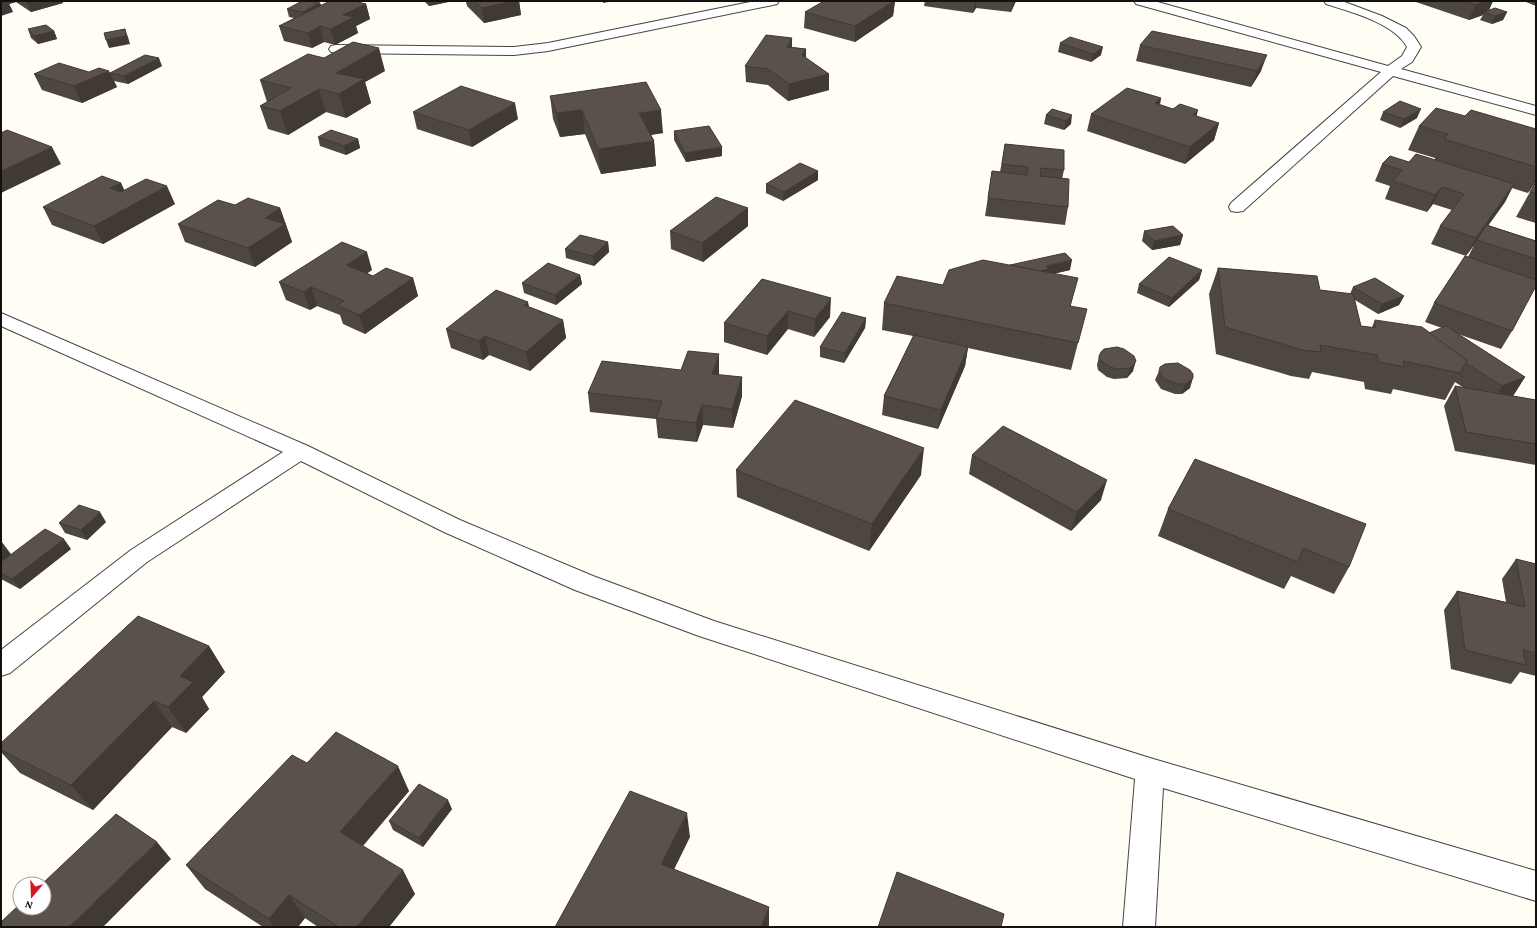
<svg xmlns="http://www.w3.org/2000/svg" width="1537" height="928" font-family="'Crimson Pro',serif">
  <style>
    .lines { fill: none; stroke-linecap: round; stroke-linejoin: round }
    .street-casing { stroke: #444; stroke-width: 2 }
    .street { fill: #fff; fill-rule: evenodd }
    .wall { fill: #4e4640 }
    .shaded-wall { fill: #403934 }
    .building { fill: #5b514b; stroke: #403934 }
  </style>
  <rect width="100%" height="100%" fill="#fffdf4"/>
  <g class="lines">
    <!-- street casing -->
    <g class="street-casing">
      <g id="street">
        <polygon points="755,1 779,1 777,4 773,5 548,51 514,55 336,53 331,52 329,49 331,46 336,45 514,47 548,43"/>
        <path d="M1134,1H1154L1388,66L1402,56L1407,47C1394,23 1351,12 1326,4L1324,1H1342L1382,16L1406,28L1414,36L1421,47L1412,62L1401,69L1536,106V115L1393,76L1243,211L1237,212L1231,211L1229,207L1231,203L1381,72L1136,4Z"/>
        <polygon points="1,313 308,446 460,520 593,576 714,621 1150,758 1536,871 1536,901 1163,788 1155,927 1123,927 1135,779 699,636 575,590 444,532 301,461 147,562 10,673 1,676 1,650 131,550 283,452 1,326"/>
      </g>
    </g>
    <!-- street -->
    <use href="#street" class="street"/>
  </g>
  <!-- wall -->
  <g class="wall">
    <polygon points="1,1 63,1 63,3 31,12 16,2 9,4 13,12"/>
    <polygon points="424,1 453,1 429,6"/>
    <polygon points="463,1 519,1 521,15 484,23 467,6 466,2"/>
    <polygon points="895,1 893,16 855,42 804,28 805,12"/>
    <polygon points="925,1 1016,1 1011,12 976,8 973,13 924,6"/>
    <polygon points="1413,1 1493,1 1489,10 1507,12 1503,20 1492,24 1480,20 1483,15 1469,20"/>
    <polygon points="1526,1 1536,1 1536,6 1526,2"/>
    <polygon points="320,3 321,5 366,4 370,19 356,26 358,33 335,45 324,42 312,48 284,41 279,26 294,18 289,17 287,9"/>
    <polygon points="28,29 54,31 57,39 38,44 31,38"/>
    <polygon points="792,38 792,47 806,49 806,58 829,74 829,90 788,101 768,85 746,82 745,66"/>
    <polygon points="1060,43 1101,55 1091,62 1058,52"/>
    <polygon points="1140,45 1261,71 1251,87 1136,61"/>
    <polygon points="162,66 128,84 114,81 117,87 82,103 42,90 34,74 89,72 110,73"/>
    <polygon points="385,71 365,82 371,103 346,118 326,112 288,135 268,129 260,106 267,102 260,80"/>
    <polygon points="550,96 663,133 651,135 654,141 656,166 601,174 585,134 560,137 553,119"/>
    <polygon points="1161,98 1160,105 1219,123 1214,140 1185,164 1087,131 1091,114"/>
    <polygon points="1052,109 1071,124 1064,130 1044,124 1046,115"/>
    <polygon points="413,112 518,119 472,147 417,129"/>
    <polygon points="1383,112 1417,118 1400,128 1380,120"/>
    <polygon points="1465,116 1536,129 1536,181 1528,193 1512,188 1505,202 1488,225 1536,241 1536,290 1534,289 1512,331 1501,349 1458,334 1525,377 1513,396 1536,400 1536,465 1455,451 1444,406 1455,386 1464,388 1455,382 1445,400 1393,389 1391,394 1365,389 1364,382 1312,372 1309,379 1291,376 1216,354 1209,294 1218,268 1320,290 1350,294 1353,287 1404,296 1399,305 1378,314 1355,300 1361,326 1372,327 1375,320 1429,333 1442,328 1425,322 1434,303 1468,257 1474,245 1466,256 1431,244 1440,226 1452,210 1433,204 1427,212 1385,199 1390,186 1375,181 1382,164 1435,160 1435,158 1408,150 1419,126"/>
    <polygon points="674,131 722,156 686,162 674,140"/>
    <polygon points="318,137 358,139 360,148 346,155 320,146"/>
    <polygon points="1005,144 1064,170 1062,179 1068,207 1065,225 985,216 992,171 1000,172"/>
    <polygon points="818,171 818,180 783,201 766,193 766,184"/>
    <polygon points="1536,182 1536,223 1516,217 1530,192"/>
    <polygon points="121,183 124,191 175,204 103,244 52,225 43,207"/>
    <polygon points="235,205 280,208 292,242 255,267 185,242 178,224"/>
    <polygon points="748,208 748,226 703,262 671,249 670,231"/>
    <polygon points="1144,231 1183,235 1180,245 1152,250 1142,241"/>
    <polygon points="608,242 609,252 594,266 566,258 565,249"/>
    <polygon points="1010,265 1070,270 1053,274 1071,306 1080,335 1071,370 968,348 965,366 938,429 882,415 884,396 913,336 882,330 884,303"/>
    <polygon points="372,270 367,273 373,276 413,278 418,296 365,334 343,324 340,315 317,306 310,310 286,300 279,282"/>
    <polygon points="1202,270 1199,280 1169,307 1137,293 1139,284"/>
    <polygon points="580,275 582,284 556,305 524,293 522,283"/>
    <polygon points="762,279 830,317 814,337 788,329 767,355 724,342 724,323"/>
    <polygon points="530,307 563,320 566,338 530,371 489,355 483,360 451,348 446,329"/>
    <polygon points="866,318 865,328 844,363 820,357 820,347"/>
    <polygon points="1117,347 1133,371 1127,378 1114,379 1107,377 1098,370 1097,365 1099,356"/>
    <polygon points="1165,364 1190,388 1182,394 1175,394 1161,389 1155,380 1159,371"/>
    <polygon points="681,370 719,373 719,375 742,377 742,396 733,428 703,425 697,442 658,438 656,419 590,412 588,393"/>
    <polygon points="972,455 1101,500 1071,531 969,474"/>
    <polygon points="1195,459 1349,567 1334,594 1291,576 1284,589 1158,536 1168,509"/>
    <polygon points="736,470 921,475 869,551 737,497"/>
    <polygon points="106,522 87,540 65,533 59,523"/>
    <polygon points="1,541 11,554 71,549 20,589 1,579"/>
    <polygon points="1516,559 1536,564 1536,676 1520,672 1511,684 1451,669 1444,610 1457,591 1506,602 1502,579"/>
    <polygon points="209,646 225,672 202,697 209,709 186,733 172,727 93,810 20,773 1,752 1,743"/>
    <polygon points="307,763 409,791 363,846 415,894 389,927 318,927 305,918 298,927 263,927 205,889 186,865"/>
    <polygon points="452,809 423,847 393,830 389,821"/>
  </g>
  <!-- shaded-wall -->
  <g class="shaded-wall">
    <polygon points="1,1 16,1 16,2 9,4 13,12 1,16"/>
    <polygon points="26,1 63,1 63,3 31,12"/>
    <polygon points="428,1 453,1 429,6"/>
    <polygon points="514,1 519,1 521,15 484,23 482,8"/>
    <polygon points="567,1 574,1 567,2"/>
    <polygon points="603,1 614,1 603,3"/>
    <polygon points="895,1 893,16 855,42 855,26"/>
    <polygon points="975,1 976,1 976,8 973,13"/>
    <polygon points="1012,1 1016,1 1011,12"/>
    <polygon points="1485,1 1493,1 1488,12 1484,12 1483,15 1469,20 1475,5"/>
    <polygon points="320,3 323,11 306,20 303,12"/>
    <polygon points="366,4 370,19 356,26 358,33 335,45 331,29 343,15"/>
    <polygon points="1507,12 1503,20 1492,24 1495,16"/>
    <polygon points="320,26 324,42 312,48 308,33"/>
    <polygon points="125,29 128,37 130,44 109,48 106,40"/>
    <polygon points="54,31 57,39 38,44 34,36"/>
    <polygon points="792,38 792,54 787,47"/>
    <polygon points="1103,47 1101,55 1091,62 1093,54"/>
    <polygon points="379,48 385,71 365,82 371,103 346,118 339,94 336,73"/>
    <polygon points="806,49 806,65 802,55"/>
    <polygon points="1267,55 1261,71 1251,87 1257,71"/>
    <polygon points="159,58 162,66 128,84 124,76"/>
    <polygon points="109,71 117,87 82,103 74,86"/>
    <polygon points="829,74 829,90 788,101 789,84"/>
    <polygon points="319,89 326,112 288,135 280,111"/>
    <polygon points="1161,98 1157,115 1155,103"/>
    <polygon points="515,103 518,119 472,147 469,130"/>
    <polygon points="1421,109 1417,118 1400,128 1404,119"/>
    <polygon points="582,110 585,134 560,137 557,113"/>
    <polygon points="661,110 663,133 641,136 639,113"/>
    <polygon points="1198,110 1194,127 1193,115"/>
    <polygon points="1072,115 1071,124 1064,130 1066,121"/>
    <polygon points="1219,123 1214,140 1185,164 1190,147"/>
    <polygon points="358,139 360,148 346,155 344,146"/>
    <polygon points="654,141 656,166 601,174 598,149"/>
    <polygon points="52,147 61,164 1,193 1,171"/>
    <polygon points="722,147 722,156 686,162 685,153"/>
    <polygon points="818,171 818,180 783,201 784,192"/>
    <polygon points="1536,177 1536,181 1528,193"/>
    <polygon points="121,183 129,200 110,188"/>
    <polygon points="1514,184 1505,202 1478,240 1477,240 1474,245 1466,256 1476,238"/>
    <polygon points="167,186 175,204 103,244 94,226"/>
    <polygon points="1442,187 1433,204 1427,212 1435,195"/>
    <polygon points="280,208 292,242 255,267 248,248 265,218"/>
    <polygon points="748,208 748,226 703,262 702,243"/>
    <polygon points="1183,235 1180,245 1152,250 1154,241"/>
    <polygon points="608,242 609,252 594,266 593,256"/>
    <polygon points="367,252 372,270 352,284 346,265"/>
    <polygon points="1072,260 1070,270 1048,275 1019,285 1046,266"/>
    <polygon points="1202,270 1199,280 1169,307 1172,298"/>
    <polygon points="580,275 582,284 556,305 555,295"/>
    <polygon points="413,278 418,296 365,334 359,315"/>
    <polygon points="1078,278 1071,304 1064,332 1070,306"/>
    <polygon points="311,287 317,306 310,310 304,292"/>
    <polygon points="1404,296 1399,305 1378,314 1382,304"/>
    <polygon points="831,298 830,317 814,337 815,319"/>
    <polygon points="528,302 532,320 524,305"/>
    <polygon points="788,311 788,329 767,355 767,336"/>
    <polygon points="866,318 865,328 844,363 845,353"/>
    <polygon points="563,320 566,338 530,371 526,352"/>
    <polygon points="485,336 489,355 483,360 479,341"/>
    <polygon points="968,347 965,366 938,429 941,410"/>
    <polygon points="719,354 719,373 713,393 712,374"/>
    <polygon points="1136,361 1133,371 1127,378 1130,368"/>
    <polygon points="742,377 742,396 733,428 732,409"/>
    <polygon points="1525,377 1513,396 1490,406 1502,386"/>
    <polygon points="1193,378 1190,388 1182,394 1185,384"/>
    <polygon points="702,405 703,425 697,442 696,423"/>
    <polygon points="924,448 921,475 869,551 872,524"/>
    <polygon points="1107,480 1101,500 1071,531 1077,512"/>
    <polygon points="100,512 106,522 87,540 81,530"/>
    <polygon points="64,539 71,549 20,589 12,579"/>
    <polygon points="1,541 14,560 1,570"/>
    <polygon points="209,646 225,672 202,697 209,709 186,733 168,707 180,676"/>
    <polygon points="154,701 172,727 93,810 71,785"/>
    <polygon points="398,766 409,791 353,857 340,832"/>
    <polygon points="448,800 452,809 423,847 419,838"/>
    <polygon points="687,813 690,837 665,888 661,864"/>
    <polygon points="157,842 171,859 103,927 69,927"/>
    <polygon points="403,870 415,894 389,927 357,927"/>
    <polygon points="289,895 305,918 298,927 274,927 269,919"/>
    <polygon points="769,907 769,927 761,927"/>
  </g>
  <!-- building -->
  <g class="building">
    <polygon points="302,1 309,1 320,3 303,12 287,9"/>
    <polygon points="330,1 354,1 366,4 343,15 354,17 331,29 320,26 308,33 279,26"/>
    <polygon points="475,1 514,1 482,8"/>
    <polygon points="824,1 894,1 855,26 805,12"/>
    <polygon points="1464,1 1485,1 1475,5"/>
    <polygon points="1495,8 1507,12 1495,16 1484,12"/>
    <polygon points="46,25 54,31 34,36 28,29"/>
    <polygon points="125,29 126,36 106,40 104,33"/>
    <polygon points="1152,31 1267,55 1257,71 1140,45"/>
    <polygon points="766,35 792,38 787,47 806,49 802,55 829,74 789,84 768,69 745,66"/>
    <polygon points="1070,37 1103,47 1093,54 1060,43"/>
    <polygon points="353,42 379,48 336,73 364,79 339,94 319,89 280,111 260,106 291,88 260,80 308,54 324,58"/>
    <polygon points="145,55 159,58 124,76 110,73"/>
    <polygon points="59,63 89,72 99,68 109,71 74,86 34,74"/>
    <polygon points="646,82 661,110 639,113 654,141 598,149 582,110 557,113 550,96"/>
    <polygon points="461,86 515,103 469,130 413,112"/>
    <polygon points="1127,88 1161,98 1155,103 1173,109 1180,104 1198,110 1193,115 1219,123 1190,147 1091,114"/>
    <polygon points="1400,101 1421,109 1404,119 1383,112"/>
    <polygon points="1436,108 1465,116 1471,110 1536,129 1536,167 1444,139 1448,134 1419,126"/>
    <polygon points="1052,109 1072,115 1066,121 1046,115"/>
    <polygon points="709,126 722,147 685,153 674,131"/>
    <polygon points="7,130 52,147 1,171 1,133"/>
    <polygon points="331,130 358,139 344,146 318,137"/>
    <polygon points="1005,144 1064,150 1064,170 1041,168 1040,176 1069,179 1068,207 988,198 992,171 1027,175 1028,167 1002,164"/>
    <polygon points="1416,154 1514,184 1476,238 1440,226 1464,194 1442,187 1435,195 1393,181 1402,170 1382,164 1390,156 1409,162"/>
    <polygon points="800,163 818,171 784,192 766,184"/>
    <polygon points="102,176 121,183 110,188 121,192 146,179 167,186 94,226 43,207"/>
    <polygon points="1536,182 1536,193 1530,192"/>
    <polygon points="716,197 748,208 702,243 670,231"/>
    <polygon points="248,198 280,208 265,218 285,224 248,248 178,224 218,200 235,205"/>
    <polygon points="1486,225 1536,241 1536,259 1477,240"/>
    <polygon points="1173,226 1183,235 1154,241 1144,231"/>
    <polygon points="580,235 608,242 593,256 565,249"/>
    <polygon points="342,242 367,252 346,265 373,276 386,268 413,278 359,315 337,305 344,301 311,287 304,292 279,282"/>
    <polygon points="1065,253 1072,260 1046,266 1049,269 1039,271 1010,265"/>
    <polygon points="1465,256 1536,280 1536,286 1512,331 1434,303"/>
    <polygon points="1169,257 1202,270 1172,298 1139,284"/>
    <polygon points="983,260 1078,278 1070,306 1087,309 1078,343 884,303 897,276 943,285 949,270"/>
    <polygon points="548,263 580,275 555,295 522,283"/>
    <polygon points="1218,268 1317,276 1320,290 1353,294 1361,326 1375,328 1375,320 1422,327 1467,360 1460,373 1403,361 1405,367 1379,362 1377,355 1320,345 1321,352 1302,350 1225,327"/>
    <polygon points="1375,278 1404,296 1382,304 1353,287"/>
    <polygon points="762,279 831,298 815,319 788,311 767,336 724,323"/>
    <polygon points="496,290 528,302 524,305 563,320 526,352 485,336 479,341 446,329"/>
    <polygon points="842,312 866,318 845,353 820,347"/>
    <polygon points="1446,326 1525,377 1502,386 1466,363 1467,360 1429,333"/>
    <polygon points="914,335 968,347 941,410 884,396"/>
    <polygon points="1117,347 1124,349 1134,356 1136,361 1130,368 1117,369 1110,367 1100,360 1099,356 1101,352 1104,349"/>
    <polygon points="688,351 719,354 712,374 742,377 732,409 702,405 696,423 656,418 662,401 588,393 602,361 681,370"/>
    <polygon points="1178,363 1190,370 1193,374 1193,378 1185,384 1178,384 1164,379 1159,371 1160,367 1165,364"/>
    <polygon points="1455,386 1536,400 1536,444 1466,432"/>
    <polygon points="795,400 924,448 872,524 736,470"/>
    <polygon points="1003,426 1107,480 1077,512 972,455"/>
    <polygon points="1195,459 1366,524 1349,567 1303,548 1298,562 1168,509"/>
    <polygon points="79,505 100,512 81,530 59,523"/>
    <polygon points="45,529 64,539 12,579 1,573 1,562"/>
    <polygon points="1516,559 1536,564 1536,653 1523,650 1526,665 1465,650 1457,591 1525,607"/>
    <polygon points="138,616 209,646 180,676 193,682 168,707 154,701 71,785 1,750 1,743"/>
    <polygon points="336,732 398,766 340,832 403,870 357,927 339,927 289,895 269,919 186,865 292,755 307,763"/>
    <polygon points="419,784 448,800 419,838 389,821"/>
    <polygon points="630,791 687,813 661,864 769,907 761,927 555,927"/>
    <polygon points="116,814 157,842 69,927 1,927 1,922 20,904 20,908 44,908 44,884 42,884"/>
    <polygon points="897,872 1004,914 1001,927 878,927"/>
  </g>
  <!-- border -->
  <rect width="1537" height="928" fill="none" stroke="#111111" stroke-width="4"/>
  <!-- north arrow -->
  <g transform="translate(32 896) rotate(199)"><circle r="19" fill="#ffffff" stroke="#a0a0a0"/>
  <path d="M0-3L7 15L0 10L-7 15Z" fill="#d11826"/>
  <text y="-6" font-size="11" font-weight="bold" text-anchor="middle" fill="#111111">N</text>
  </g>
</svg>
